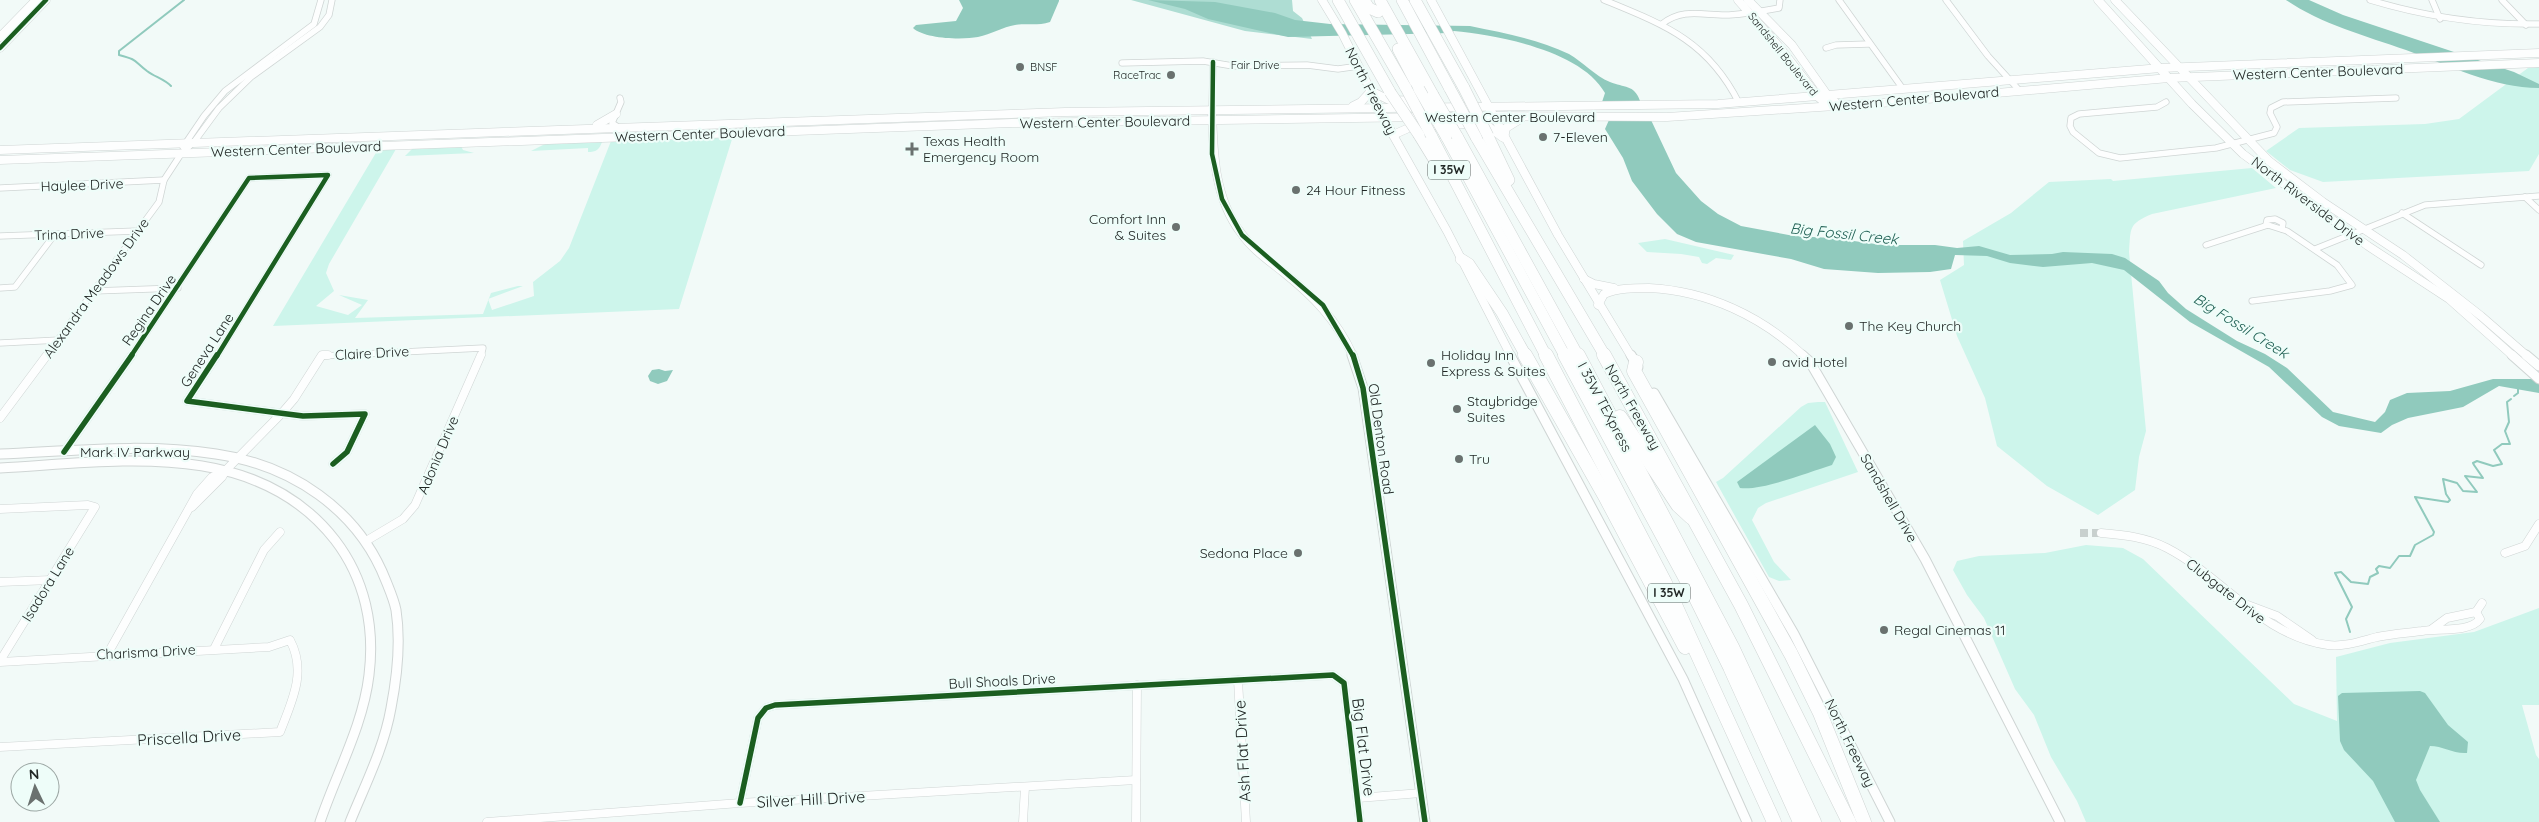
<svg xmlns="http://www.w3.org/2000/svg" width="2539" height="822" font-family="Quicksand,sans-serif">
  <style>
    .green { fill: #cdf5eb }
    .forest { fill: #aeddd3 }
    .water { fill: #90cabd }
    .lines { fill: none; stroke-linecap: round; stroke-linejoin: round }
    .stream { stroke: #90cabd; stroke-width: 2 }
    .minor-tunnel { stroke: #c8d0ce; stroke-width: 8; stroke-dasharray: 8 4; stroke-linecap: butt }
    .minor-far1-casing { stroke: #cfd5d4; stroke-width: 7 }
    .minor-casing { stroke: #cfd5d4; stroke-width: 9 }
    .tertiary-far1-casing { stroke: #cfd5d4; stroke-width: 9 }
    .tertiary-casing { stroke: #cfd5d4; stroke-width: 11 }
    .secondary-far1-casing { stroke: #cfd5d4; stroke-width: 9 }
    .secondary-casing { stroke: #cfd5d4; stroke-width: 11 }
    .motorway-far1-casing { stroke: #cfd5d4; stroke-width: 12 }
    .motorway-casing { stroke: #cfd5d4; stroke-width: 15 }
    .minor-far1 { stroke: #fdfefe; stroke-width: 5.5 }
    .minor { stroke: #fdfefe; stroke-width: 8 }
    .tertiary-far1 { stroke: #fdfefe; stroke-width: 8 }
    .tertiary { stroke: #fdfefe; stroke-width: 9 }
    .secondary-far1 { stroke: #fdfefe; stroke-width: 8 }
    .secondary { stroke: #fdfefe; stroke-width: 9 }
    .motorway-far1 { stroke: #fdfefe; stroke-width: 11 }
    .motorway { stroke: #fdfefe; stroke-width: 14 }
    .motorway-bridge-casing { stroke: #cfd5d4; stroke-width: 12; stroke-linecap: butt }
    .motorway-bridge { stroke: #fdfefe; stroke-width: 11 }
    .cycleway-far1-casing { stroke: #eefdf9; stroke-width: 7 }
    .cycleway-casing { stroke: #eefdf9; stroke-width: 9 }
    .cycleway-far1 { stroke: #1b5e20; stroke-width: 4.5 }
    .cycleway { stroke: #1b5e20; stroke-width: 5.5 }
    .poi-dot { fill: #6a716f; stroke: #eefdf9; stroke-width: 2 }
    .labels { text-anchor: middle; stroke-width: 4.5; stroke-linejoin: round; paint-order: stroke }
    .far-street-label { font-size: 11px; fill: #212725; stroke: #eefdf9 }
    .far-poi-label { font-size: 11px; fill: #212725; stroke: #eefdf9; text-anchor: start }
    .shield { fill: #eefdf9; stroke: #5e6765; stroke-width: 1 }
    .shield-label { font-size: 12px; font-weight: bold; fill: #212725 }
    .street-label { font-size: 14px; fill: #212725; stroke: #eefdf9 }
    .poi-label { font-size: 14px; fill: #212725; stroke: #eefdf9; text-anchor: start }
    .water-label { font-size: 15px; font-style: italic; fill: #246357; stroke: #eefdf9 }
    .near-street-label { font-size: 16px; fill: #212725; stroke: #eefdf9 }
  </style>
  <rect width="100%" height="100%" fill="#f2faf8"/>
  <!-- green -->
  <g class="green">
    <polygon points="2539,67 2539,154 2529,171 2323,182 2290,170 2266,151 2299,128 2425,124 2459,119 2528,68"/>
    <polygon points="733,136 679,309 273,326 377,151 396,149 329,264 326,273 334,291 316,306 348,315 362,305 339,295 368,300 355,318 483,314 491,293 518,286 523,286 488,299 492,310 534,296 533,282 560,261 569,248 611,141"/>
    <path d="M599,141L602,142C599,150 596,152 588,152V148L531,151L547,143Z"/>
    <polygon points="461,146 463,150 474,153 405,156 413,148"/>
    <path d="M2252,168L2276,188L2152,214C2128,224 2131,228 2129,252L2146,431L2139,457L2135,490L2098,515L2047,486L1997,446L1985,398L1957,336L1940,280L1964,265L1963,241L2011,213L2049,182L2111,179L2113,181Z"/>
    <polygon points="1665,239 1734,255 1731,260 1716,258 1707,264 1702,263 1699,257 1681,254 1647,252 1638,243"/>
    <polygon points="1818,402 1825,402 1858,472 1766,503 1758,508 1752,520 1774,562 1791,580 1779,581 1769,577 1716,482 1723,478 1801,407 1808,403"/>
    <polygon points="2086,545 2123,548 2143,559 2294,704 2337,721 2336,657 2390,643 2474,632 2539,608 2539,705 2522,705 2536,755 2539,759 2539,822 2086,822 2077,801 2051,757 2034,715 2015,689 1984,618 1967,595 1953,570 1957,561 1979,556 2045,553"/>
  </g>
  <!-- forest -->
  <polygon class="forest" points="1131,0 1292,0 1293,11 1302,18 1312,39 1245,31"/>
  <!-- water -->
  <g class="water">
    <path d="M959,0H1059V1L1050,22C1038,26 1027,23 1015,25C1003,27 991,34 978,37C962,40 925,39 913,28L916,25L956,21L963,8Z"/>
    <path d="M1148,0L1215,2L1275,13L1295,20L1330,24L1470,26C1504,33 1538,39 1569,54C1583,62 1595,76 1610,82C1624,88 1634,84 1640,101L1602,102L1605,93C1582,51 1498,35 1454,31L1450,33L1288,37L1208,19L1185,9Z"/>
    <path d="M2286,0H2309L2343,15L2514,72L2539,84V88C2494,88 2448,65 2406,50C2366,36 2321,24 2286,0Z"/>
    <polygon points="1609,120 1651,120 1676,173 1701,201 1718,214 1741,226 1794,236 1832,238 1883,245 1935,245 1957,248 1979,246 2010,255 2052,254 2063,252 2112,254 2125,258 2159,281 2168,293 2186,309 2237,341 2265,354 2287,368 2333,412 2375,422 2385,412 2390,400 2407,393 2450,391 2493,379 2539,379 2539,393 2499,386 2463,407 2408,418 2392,425 2381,433 2339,426 2322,417 2269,367 2190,322 2124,270 2092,263 2043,267 2010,263 1987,256 1955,255 1951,269 1930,272 1878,273 1824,269 1791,259 1696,242 1677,234 1657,214 1632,181 1623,158 1605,129"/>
    <polygon points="659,369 665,371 673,370 667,381 658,384 650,381 648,376 652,370"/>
    <path d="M1815,425L1830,444L1836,457L1832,465C1809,472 1762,491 1740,488L1737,482Z"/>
    <path d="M2420,691L2425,693L2448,725L2468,742L2467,753C2453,754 2443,746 2430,746L2416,780L2420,790L2440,822H2395L2373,781L2344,750L2340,741L2338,696L2342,693Z"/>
  </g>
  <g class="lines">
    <!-- stream -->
    <g class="stream">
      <path d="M171,86C164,79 155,77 147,71C133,60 138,60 119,55V51L184,0"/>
      <polyline points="2514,396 2518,393 2518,388"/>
      <polyline points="2350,632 2346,619 2352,607 2335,573 2341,572 2351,582 2368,584 2370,577 2378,573 2376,569 2379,566 2390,568 2399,556 2410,556 2415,545 2433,535 2434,532 2415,497 2448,502 2450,500 2446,494 2443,479 2457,483 2463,491 2477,492 2465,476 2483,478 2474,465 2473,463 2477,461 2493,466 2502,464 2494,450 2502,444 2510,444 2505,431 2509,422 2507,402 2511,399"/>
    </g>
    <!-- minor-tunnel -->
    <polyline class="minor-tunnel" points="2080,533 2101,533"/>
    <!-- minor-far1 casing -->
    <g class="minor-far1-casing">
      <g id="minor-far1">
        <path d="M1604,0C1665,25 1708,41 1739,103"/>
        <polyline points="1839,0 1903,89"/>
        <polyline points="1946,0 1988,56 2019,90"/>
        <path d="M2370,0C2426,17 2480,25 2539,24"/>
        <polyline points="2432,0 2440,19"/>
        <polyline points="2502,0 2526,25"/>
        <path d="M1662,24C1684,7 1704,16 1729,15C1746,14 1763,11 1779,8L1780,0"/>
        <polyline points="1826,48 1836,45 1869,44"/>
        <polyline points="1122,63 1203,61 1233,66 1307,65 1338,69 1359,66"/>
        <polyline points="2166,102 2157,107 2079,114 2071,118 2070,126 2073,132 2099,153 2120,158 2216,148 2274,133 2277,127 2270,113 2271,108 2283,102 2396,98"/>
        <polyline points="1212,109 1213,62"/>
        <polyline points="618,127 612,123 621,102 620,98"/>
        <polyline points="183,147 204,116 225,91 314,24 321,0"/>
        <polyline points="0,188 164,180"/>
        <polyline points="2525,197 2539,210"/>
        <polyline points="2402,213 2481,265"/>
        <polyline points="2266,225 2267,220 2275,219 2283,223 2282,229"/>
        <polyline points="0,236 137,231"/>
        <polyline points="2206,245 2268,225 2287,231 2337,265 2352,285 2330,291 2252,301"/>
        <polyline points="2315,249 2425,205 2539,196"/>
        <polyline points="0,288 15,287 55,234"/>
        <polyline points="94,291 178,288"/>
        <polyline points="0,343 59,340"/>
        <polyline points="46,356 159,202 164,180 181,154 194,142 219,108 251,77 320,27 329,15 332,0"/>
        <polyline points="131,356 249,178 328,175 217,356"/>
        <polyline points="321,356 483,348 481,356"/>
      </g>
    </g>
    <!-- minor casing -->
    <g class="minor-casing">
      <g id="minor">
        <polyline points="217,355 187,401 303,416 365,414 347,452 333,464"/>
        <polyline points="0,418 47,355"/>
        <polyline points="64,452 132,355"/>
        <polyline points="192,507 222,477 226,470"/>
        <polyline points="0,509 88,505 95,507 0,661"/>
        <path d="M2101,533C2124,535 2146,537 2167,548C2223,577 2262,636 2328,645C2345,647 2361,641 2377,637C2392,634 2407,633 2422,631C2438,628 2470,633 2480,619L2476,612"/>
        <polyline points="366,541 403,519 415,505 481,355"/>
        <polyline points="2505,553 2525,546 2539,524"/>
        <polyline points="0,582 51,580"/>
        <polyline points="2245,604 2277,616 2312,640"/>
        <polyline points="2476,612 2482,603"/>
        <polyline points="2432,629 2447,618 2476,612"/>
        <polyline points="214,649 264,550 280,532"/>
        <polyline points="107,655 197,494 212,477 226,470 282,413 294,399 322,355 328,355"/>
        <path d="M0,662L269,647L290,640C307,672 292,701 280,732L0,747"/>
        <polyline points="1238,680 1246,822"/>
        <polyline points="1358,798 1421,793"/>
        <polyline points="740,803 758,718 766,708 775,705 1333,675 1344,683 1360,822"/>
        <polyline points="487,822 740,803 1136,780"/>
        <polyline points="1023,822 1025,787"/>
        <polyline points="1136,822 1137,685"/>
      </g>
    </g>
    <!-- tertiary-far1 casing -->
    <g class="tertiary-far1-casing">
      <g id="tertiary-far1">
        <polyline points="1738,0 1781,49 1818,97 1829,106"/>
        <polyline points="1748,0 1792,45 1828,96 1840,106"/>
        <path d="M1212,109C1213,151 1214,198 1241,233C1252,249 1268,260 1283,272C1313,296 1337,320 1353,356"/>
        <polyline points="1584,279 1594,284 1614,288"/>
        <path d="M1598,305L1604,294C1618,288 1634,288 1649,288C1708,291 1761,316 1804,356"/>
      </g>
    </g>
    <!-- tertiary casing -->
    <g class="tertiary-casing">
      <g id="tertiary">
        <polyline points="1352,355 1363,388 1425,822"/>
        <polyline points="1802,355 1810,362 1925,559 2060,822"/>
      </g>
    </g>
    <!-- secondary-far1 casing -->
    <g class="secondary-far1-casing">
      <g id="secondary-far1">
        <polyline points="1322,0 1342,33 1393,135 1447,231 1511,356"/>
        <polyline points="1431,0 1558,235 1631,356"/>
        <polyline points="2098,0 2192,104 2243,154 2368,246 2449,299 2513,356"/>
        <polyline points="2115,0 2269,161 2323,202 2403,255 2481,316 2527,356"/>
        <polyline points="0,37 36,0"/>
        <polyline points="0,48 46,0"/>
        <polyline points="1371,91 1389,100 1431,101"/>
        <polyline points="1353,106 1361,102 1371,91"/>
        <polyline points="597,125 616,114"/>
        <polyline points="1390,132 1393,135 1413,126 1477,124 1489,127 1502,137"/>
        <polyline points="1504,138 1506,128 1522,118"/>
        <polyline points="0,150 1065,112 1718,104 2161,68 2539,53"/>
        <polyline points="0,160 1012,123 1492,116 1667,117 1881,103 2169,78 2539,63"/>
      </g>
    </g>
    <!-- secondary casing -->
    <g class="secondary-casing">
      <g id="secondary">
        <polyline points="1510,355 1683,679 1747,822"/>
        <polyline points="1631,355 1638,367"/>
        <polyline points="2512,355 2539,379"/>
        <polyline points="2526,355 2539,366"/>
        <polyline points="1654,393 1794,634 1890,822"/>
        <path d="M0,454C71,451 145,443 216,454C291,465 358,509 386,581C390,591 394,600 396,610C401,642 397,677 391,708C384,748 365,785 350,822"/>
        <path d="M0,468C114,462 255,437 335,540C365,579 375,627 369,675C363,726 336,774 320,822"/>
      </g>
    </g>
    <!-- motorway-far1 casing -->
    <g class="motorway-far1-casing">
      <g id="motorway-far1">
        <polyline points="1338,0 1390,92"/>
        <polyline points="1355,0 1406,88"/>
        <polyline points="1364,0 1369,8 1378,12"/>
        <polyline points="1380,0 1433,95"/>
        <polyline points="1402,0 1450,89"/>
        <polyline points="1415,0 1464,88"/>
        <polyline points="1398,49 1419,89"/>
        <polyline points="1419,135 1441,171"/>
        <polyline points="1431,135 1546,356"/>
        <polyline points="1446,136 1565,356"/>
        <polyline points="1457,136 1578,356"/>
        <polyline points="1488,136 1509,180"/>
        <polyline points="1476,137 1605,356"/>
        <polyline points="1461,259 1469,264 1502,313 1526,356"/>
      </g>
    </g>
    <!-- motorway casing -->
    <g class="motorway-casing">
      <g id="motorway">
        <polyline points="1525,355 1605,496 1685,647"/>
        <polyline points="1546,355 1665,583 1774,822"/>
        <polyline points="1565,355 1692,590 1730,667 1800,822"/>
        <polyline points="1578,355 1732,647 1814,822"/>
        <polyline points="1604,355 1741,605 1849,822"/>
        <polyline points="1636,362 1634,371 1791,654 1820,713 1864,822"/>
        <polyline points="1620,417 1678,505 1691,517"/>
      </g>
    </g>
    <!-- minor-far1 -->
    <use href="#minor-far1" class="minor-far1"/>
    <!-- minor -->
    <use href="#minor" class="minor"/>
    <!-- tertiary-far1 -->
    <use href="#tertiary-far1" class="tertiary-far1"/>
    <!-- tertiary -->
    <use href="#tertiary" class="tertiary"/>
    <!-- secondary-far1 -->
    <use href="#secondary-far1" class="secondary-far1"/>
    <!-- secondary -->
    <use href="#secondary" class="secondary"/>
    <!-- motorway-far1 -->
    <use href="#motorway-far1" class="motorway-far1"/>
    <!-- motorway -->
    <use href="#motorway" class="motorway"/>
    <!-- motorway-bridge casing -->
    <g class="motorway-bridge-casing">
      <g id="motorway-bridge">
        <polyline points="1406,88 1431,135"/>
        <polyline points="1464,88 1488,136"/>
        <polyline points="1419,89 1446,136"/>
        <polyline points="1450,89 1476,137"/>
        <polyline points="1390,92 1419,135"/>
        <polyline points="1433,95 1457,136"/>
      </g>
    </g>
    <!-- motorway-bridge -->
    <use href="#motorway-bridge" class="motorway-bridge"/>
    <!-- cycleway-far1 casing -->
    <g class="cycleway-far1-casing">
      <g id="cycleway-far1">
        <polyline points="0,48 46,0"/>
        <polyline points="1213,62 1212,154 1222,199 1242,235 1323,305 1353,356"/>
        <polyline points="131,356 249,178 328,175 217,356"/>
      </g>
    </g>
    <!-- cycleway casing -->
    <g class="cycleway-casing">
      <g id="cycleway">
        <polyline points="217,355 187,401 303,416 365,414 347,452 333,464"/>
        <polyline points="1353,355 1363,388 1425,822"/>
        <polyline points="64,452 132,355"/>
        <polyline points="740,803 758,718 766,708 775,705 1333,675 1344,683 1360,822"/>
      </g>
    </g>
    <!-- cycleway-far1 -->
    <use href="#cycleway-far1" class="cycleway-far1"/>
    <!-- cycleway -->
    <use href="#cycleway" class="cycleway"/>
  </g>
  <!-- markers -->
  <g class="poi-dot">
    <circle cx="1020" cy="67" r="5"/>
    <circle cx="1171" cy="75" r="5"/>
    <circle cx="1543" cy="137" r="5"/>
    <path d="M909.5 141.5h5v5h5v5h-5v5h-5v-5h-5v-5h5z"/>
    <circle cx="1296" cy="190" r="5"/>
    <circle cx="1176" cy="227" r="5"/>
    <circle cx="1849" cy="326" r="5"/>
    <circle cx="1772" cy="362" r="5"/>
    <circle cx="1431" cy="363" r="5"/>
    <circle cx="1457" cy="409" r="5"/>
    <circle cx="1459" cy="459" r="5"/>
    <circle cx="1298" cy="553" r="5"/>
    <circle cx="1884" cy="630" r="5"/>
  </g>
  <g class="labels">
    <!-- far-street labels -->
    <g class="far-street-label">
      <text transform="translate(1783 54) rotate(51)" y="4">Sandshell Boulevard</text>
      <text x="1255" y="69">Fair Drive</text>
    </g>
    <!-- far-poi labels -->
    <g class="far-poi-label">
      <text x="1030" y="71">BNSF</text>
      <text x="1161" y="79" text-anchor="end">RaceTrac</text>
    </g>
    <!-- shield labels -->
    <g class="shield">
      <rect x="1428" y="160.5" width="42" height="19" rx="4"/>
      <rect x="1648" y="583.5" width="42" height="19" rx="4"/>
    </g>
    <g class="shield-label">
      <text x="1449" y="174">I 35W</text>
      <text x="1669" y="597">I 35W</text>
    </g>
    <!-- street labels -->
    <g class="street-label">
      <text transform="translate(2318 72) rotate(-2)" y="5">Western Center Boulevard</text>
      <text transform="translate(1371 91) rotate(63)" y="5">North Freeway</text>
      <text transform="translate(1914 99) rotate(-5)" y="5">Western Center Boulevard</text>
      <text x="1510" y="122">Western Center Boulevard</text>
      <text transform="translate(1105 122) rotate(-1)" y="5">Western Center Boulevard</text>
      <text transform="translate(700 134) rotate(-2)" y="5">Western Center Boulevard</text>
      <text transform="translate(296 149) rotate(-2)" y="5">Western Center Boulevard</text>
      <text transform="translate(82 185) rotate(-2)" y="5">Haylee Drive</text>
      <text transform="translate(2308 201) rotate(37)" y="5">North Riverside Drive</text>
      <text transform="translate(69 234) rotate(-2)" y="5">Trina Drive</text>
      <text transform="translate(96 288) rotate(-54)" y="5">Alexandra Meadows Drive</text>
      <text transform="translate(149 310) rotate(-55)" y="5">Regina Drive</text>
      <text transform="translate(207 350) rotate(-57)" y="5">Geneva Lane</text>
      <text transform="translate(372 353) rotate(-3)" y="5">Claire Drive</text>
      <text transform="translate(1605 407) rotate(62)" y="5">I 35W TEXpress</text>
      <text transform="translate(1633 407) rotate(60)" y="5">North Freeway</text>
      <text transform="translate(1381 439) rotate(82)" y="5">Old Denton Road</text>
      <text x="135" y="457">Mark IV Parkway</text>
      <text transform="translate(438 455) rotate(-67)" y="5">Adonia Drive</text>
      <text transform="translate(1889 498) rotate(60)" y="5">Sandshell Drive</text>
      <text transform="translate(48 584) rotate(-58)" y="5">Isadora Lane</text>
      <text transform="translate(2226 591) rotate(38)" y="5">Clubgate Drive</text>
      <text transform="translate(146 652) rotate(-3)" y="5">Charisma Drive</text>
      <text transform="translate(1002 681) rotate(-3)" y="5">Bull Shoals Drive</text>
      <text transform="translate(1850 743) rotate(64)" y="5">North Freeway</text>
    </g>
    <!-- poi labels -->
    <g class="poi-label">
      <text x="1553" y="142">7-Eleven</text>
      <text x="923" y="146">Texas Health<tspan x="923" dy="16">Emergency Room</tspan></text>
      <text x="1306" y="195">24 Hour Fitness</text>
      <text x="1166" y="224" text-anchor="end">Comfort Inn<tspan x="1166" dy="16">&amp; Suites</tspan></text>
      <text x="1859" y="331">The Key Church</text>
      <text x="1441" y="360">Holiday Inn<tspan x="1441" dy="16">Express &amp; Suites</tspan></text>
      <text x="1782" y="367">avid Hotel</text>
      <text x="1467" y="406">Staybridge<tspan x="1467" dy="16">Suites</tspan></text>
      <text x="1469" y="464">Tru</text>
      <text x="1288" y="558" text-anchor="end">Sedona Place</text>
      <text x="1894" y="635">Regal Cinemas 11</text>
    </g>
    <!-- water labels -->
    <g class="water-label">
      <text transform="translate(1844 234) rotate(6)" y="5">Big Fossil Creek</text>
      <text transform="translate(2241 326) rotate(32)" y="5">Big Fossil Creek</text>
    </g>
    <!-- near-street labels -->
    <g class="near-street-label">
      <text transform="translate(189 737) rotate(-3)" y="6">Priscella Drive</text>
      <text transform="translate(1364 747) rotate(83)" y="6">Big Flat Drive</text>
      <text transform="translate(1242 751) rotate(-93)" y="6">Ash Flat Drive</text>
      <text transform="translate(811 799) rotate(-3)" y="6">Silver Hill Drive</text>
    </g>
  </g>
  <!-- north arrow -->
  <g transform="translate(35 787) rotate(356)"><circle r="24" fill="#eefdf9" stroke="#9ca7a4"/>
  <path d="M0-4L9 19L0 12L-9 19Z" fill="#6a716f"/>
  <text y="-8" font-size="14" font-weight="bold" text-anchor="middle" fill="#212725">N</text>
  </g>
</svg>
